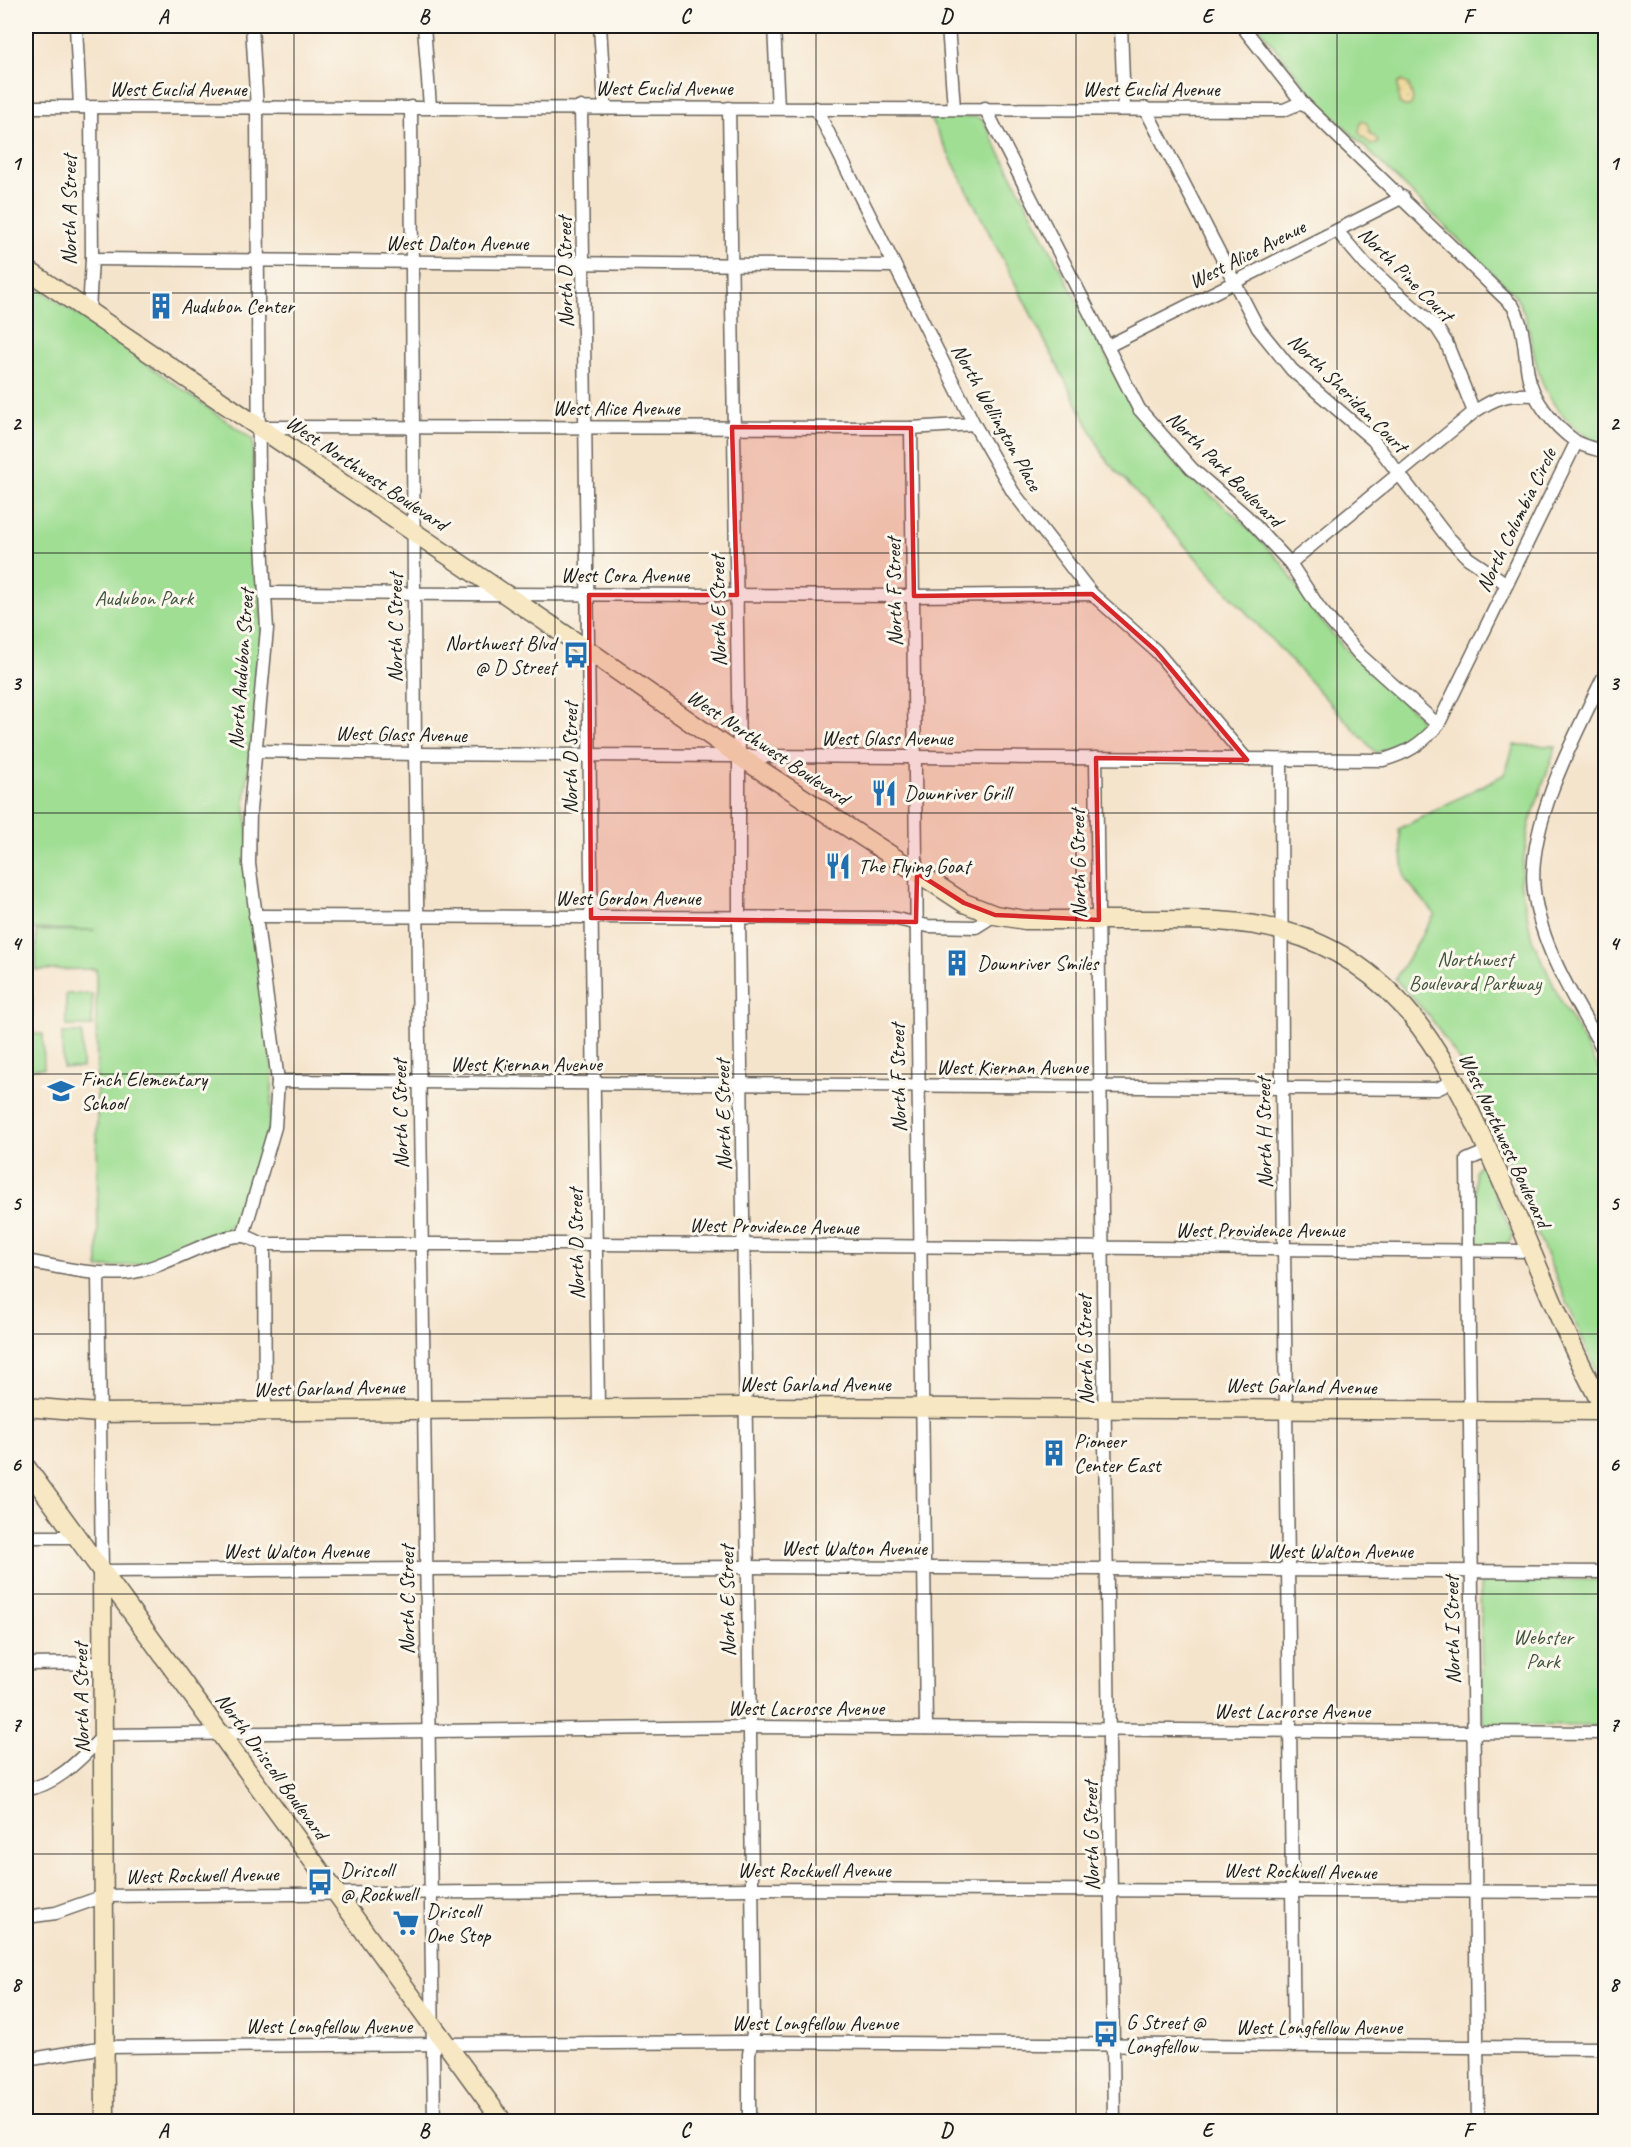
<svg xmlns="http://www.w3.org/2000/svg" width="1631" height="2147" font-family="Caveat,sans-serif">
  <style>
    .green { fill: #9fde93; stroke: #5e7d58; stroke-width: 1.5 }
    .sand { fill: url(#sand-dots); stroke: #857b5d; stroke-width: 1.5 }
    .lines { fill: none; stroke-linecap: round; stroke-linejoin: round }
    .street-casing { stroke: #68625a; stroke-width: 15 }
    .secondary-casing { stroke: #68625a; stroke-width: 21 }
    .street { stroke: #fff; stroke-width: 12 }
    .secondary { stroke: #f7e8c3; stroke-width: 18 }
    .marked { fill: #d62828; fill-opacity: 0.2; stroke: #d62828; stroke-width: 4.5; stroke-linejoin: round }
    .grid { fill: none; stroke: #1c1c1c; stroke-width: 1.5; stroke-opacity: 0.55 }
    .labels { text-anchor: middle; stroke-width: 6; stroke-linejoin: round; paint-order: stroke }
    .street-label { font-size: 21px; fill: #1c1c1c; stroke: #fbf7ec }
    .poi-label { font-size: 21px; fill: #1c1c1c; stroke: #fbf7ec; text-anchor: start }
    .park-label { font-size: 21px; fill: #435640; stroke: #fbf7ec }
    .neatline { fill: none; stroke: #1c1c1c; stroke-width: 2 }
    .grid-label { font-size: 20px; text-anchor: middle; font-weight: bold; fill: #1c1c1c }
  </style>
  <defs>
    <pattern id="sand-dots" width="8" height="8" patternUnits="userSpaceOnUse" patternTransform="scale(1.5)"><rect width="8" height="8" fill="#eeda9e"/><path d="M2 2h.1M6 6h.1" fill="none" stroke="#ccba88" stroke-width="1.8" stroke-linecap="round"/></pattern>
  </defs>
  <rect width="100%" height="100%" fill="#fbf7ec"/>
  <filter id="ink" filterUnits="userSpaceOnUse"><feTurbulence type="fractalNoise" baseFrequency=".0167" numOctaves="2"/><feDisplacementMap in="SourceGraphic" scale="12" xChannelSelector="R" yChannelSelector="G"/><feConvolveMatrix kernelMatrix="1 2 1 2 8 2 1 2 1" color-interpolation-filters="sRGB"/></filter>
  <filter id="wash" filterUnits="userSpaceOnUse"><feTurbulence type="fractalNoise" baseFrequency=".008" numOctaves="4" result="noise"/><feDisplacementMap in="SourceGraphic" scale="24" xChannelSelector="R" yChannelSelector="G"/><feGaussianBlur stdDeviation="1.35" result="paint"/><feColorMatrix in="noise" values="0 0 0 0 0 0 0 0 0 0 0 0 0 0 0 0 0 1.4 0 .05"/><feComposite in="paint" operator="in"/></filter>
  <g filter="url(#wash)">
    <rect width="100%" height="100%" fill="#f5e4cc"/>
    <!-- green -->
    <g class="green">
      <path d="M1258,26H1605V446C1575,433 1548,405 1539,373C1529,342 1533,324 1514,294L1314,97Z"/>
      <polygon points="929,116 976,117 983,120 1135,412 1164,452 1190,478 1237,517 1282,563 1313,611 1347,651 1416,713 1420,720 1417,733 1404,743 1376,753 1116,471 1104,456"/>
      <path d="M26,280L84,319L253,440V503L261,592V655L245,800L273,1072L270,1125L242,1215C210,1252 144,1266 98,1268L96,969L36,970V931L95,930L26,929Z"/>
      <polygon points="1514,745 1556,746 1529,825 1520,881 1532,939 1560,999 1605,1080 1605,1391 1469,1075 1430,1017 1395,979 1435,914 1405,879 1399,829 1505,774"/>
      <rect x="66" y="994" width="26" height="32"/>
      <rect x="26" y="996" width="6" height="33"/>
      <polygon points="62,1033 82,1033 82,1068 63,1068"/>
      <polygon points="26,1034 43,1034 44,1068 26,1069"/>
      <polygon points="1480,1164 1483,1166 1512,1233 1512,1240 1505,1245 1480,1244 1476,1240 1475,1171"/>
      <polygon points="1486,1580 1605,1580 1605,1726 1488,1725 1483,1723 1480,1586"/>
    </g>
    <!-- sand -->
    <g class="sand">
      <polygon points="1402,81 1409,85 1413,100 1410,106 1404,106 1399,103 1398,84"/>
      <polygon points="1361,121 1367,123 1370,133 1378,140 1377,144 1371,145 1359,133"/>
    </g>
  </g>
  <g filter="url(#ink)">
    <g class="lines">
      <!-- street casing -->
      <g class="street-casing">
        <g id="street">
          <polyline points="76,26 80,107"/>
          <polyline points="424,26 430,107"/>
          <polyline points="600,26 605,107"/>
          <polyline points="774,26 778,108"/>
          <polyline points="948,26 954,108"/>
          <polyline points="1121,26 1124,108"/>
          <path d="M1242,26L1302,102L1513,306C1525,328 1524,350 1528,374C1532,399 1554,426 1575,441C1583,447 1596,449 1606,452"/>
          <polyline points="26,107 1284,110 1302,102"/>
          <polyline points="411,107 415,754 434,2122"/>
          <polyline points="581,107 598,1408"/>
          <polyline points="729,108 739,756 739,918 754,2028 749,2054 749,2122"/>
          <polyline points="816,108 974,424 1013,492 1092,594 1156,651 1247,760"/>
          <polyline points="985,108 1139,409 1192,469 1246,516 1290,563 1320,609 1360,655 1438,725"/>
          <polyline points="1145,108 1258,328 1292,370 1373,440 1445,534 1468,558 1507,584"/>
          <polyline points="1337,231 1366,265 1437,328 1446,342 1474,412"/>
          <polyline points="92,259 894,266"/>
          <polyline points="89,311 92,259 91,109"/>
          <polyline points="1108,346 1403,197"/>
          <polyline points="260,427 911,428 974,424"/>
          <polyline points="911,428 926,1728"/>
          <path d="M1290,563L1474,412C1496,397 1507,394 1534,395"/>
          <polyline points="266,593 914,596 1092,594"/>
          <path d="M1606,672C1577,731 1526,825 1534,891C1541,949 1577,1004 1606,1054"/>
          <path d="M255,751L415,754L1383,760C1407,753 1421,745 1438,725L1576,443"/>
          <polyline points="1096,758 1114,2122"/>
          <polyline points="1281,760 1282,1088 1294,2046"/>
          <polyline points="255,916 892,918 928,926 976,927 995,915"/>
          <polyline points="278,1081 1437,1089 1456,1080"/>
          <polyline points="243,1236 275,1127 278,1081 249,864 250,810 267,629 259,491 257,109 252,26"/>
          <polyline points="264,1244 265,1412"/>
          <path d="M26,1261C59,1267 93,1276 127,1273C165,1269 212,1235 242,1236C249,1236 257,1242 264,1244H595L1532,1251"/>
          <polyline points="98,1274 102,1571 746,1567 1606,1572"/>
          <polyline points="26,1537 76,1537"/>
          <polyline points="26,1664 103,1663"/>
          <path d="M26,1789C57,1786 83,1756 104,1735L749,1727L1606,1733"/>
          <polyline points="26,1917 56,1913 104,1896 751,1889 1606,1892"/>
          <polyline points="26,2060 105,2047 446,2044 751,2042 1606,2048"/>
          <polyline points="1478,2122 1467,1160 1488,1151"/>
        </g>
      </g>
      <!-- secondary casing -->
      <g class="secondary-casing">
        <g id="secondary">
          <path d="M26,269L589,651L739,756L964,903L995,915L1025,920C1066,920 1107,920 1148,920C1193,920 1239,919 1283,931C1409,965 1455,1076 1503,1184C1536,1260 1565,1339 1606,1412"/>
          <polyline points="26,1407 98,1413 746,1407 1605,1411"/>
          <polyline points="26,1467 503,2122"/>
          <polyline points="102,1571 105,2122"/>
        </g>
      </g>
      <!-- street -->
      <use href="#street" class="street"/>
      <!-- secondary -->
      <use href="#secondary" class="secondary"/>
    </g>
  </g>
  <!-- marked area -->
  <path class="marked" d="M732,427L911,428L914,596L1092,594L1156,651L1247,760L1096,758L1099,920L995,915L964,903L917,873L916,922L591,918L589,595H737Z"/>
  <!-- grid -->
  <path class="grid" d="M294,26V2122M555,26V2122M816,26V2122M1076,26V2122M1337,26V2122M26,293H1606M26,553H1606M26,813H1606M26,1074H1606M26,1334H1606M26,1594H1606M26,1854H1606"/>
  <!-- icons -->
  <defs>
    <g id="building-bare" transform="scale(2.07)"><path d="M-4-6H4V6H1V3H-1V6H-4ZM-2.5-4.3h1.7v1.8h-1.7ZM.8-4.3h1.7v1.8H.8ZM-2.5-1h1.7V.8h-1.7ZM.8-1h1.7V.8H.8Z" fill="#1f6fb2" stroke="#fbf7ec" stroke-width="2.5" paint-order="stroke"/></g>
    <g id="bus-bare" transform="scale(2.07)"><path d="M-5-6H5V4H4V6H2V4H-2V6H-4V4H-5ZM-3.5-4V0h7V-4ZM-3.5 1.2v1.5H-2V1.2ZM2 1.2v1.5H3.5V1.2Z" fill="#1f6fb2" stroke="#fbf7ec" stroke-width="2.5" paint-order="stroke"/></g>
    <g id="restaurant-bare" transform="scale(2.07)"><path d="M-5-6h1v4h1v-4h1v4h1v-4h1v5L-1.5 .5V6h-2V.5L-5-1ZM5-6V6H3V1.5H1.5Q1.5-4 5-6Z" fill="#1f6fb2" stroke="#fbf7ec" stroke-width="2.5" paint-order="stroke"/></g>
    <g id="school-bare" transform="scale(2.07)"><path d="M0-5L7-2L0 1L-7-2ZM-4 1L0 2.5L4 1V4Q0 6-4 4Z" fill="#1f6fb2" stroke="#fbf7ec" stroke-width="2.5" paint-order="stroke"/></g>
    <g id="supermarket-bare" transform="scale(2.07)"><path d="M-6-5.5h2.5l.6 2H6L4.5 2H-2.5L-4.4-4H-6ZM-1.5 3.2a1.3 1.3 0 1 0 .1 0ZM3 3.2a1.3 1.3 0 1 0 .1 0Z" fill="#1f6fb2" stroke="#fbf7ec" stroke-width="2.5" paint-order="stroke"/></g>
  </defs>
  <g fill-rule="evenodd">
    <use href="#building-bare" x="161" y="306"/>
    <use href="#bus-bare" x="576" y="655"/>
    <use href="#restaurant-bare" x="884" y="793"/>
    <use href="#restaurant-bare" x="838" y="866"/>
    <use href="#building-bare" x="957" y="963"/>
    <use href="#school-bare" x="61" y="1091"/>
    <use href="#building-bare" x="1054" y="1453"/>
    <use href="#bus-bare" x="320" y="1882"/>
    <use href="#supermarket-bare" x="406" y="1923"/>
    <use href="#bus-bare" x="1106" y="2034"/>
  </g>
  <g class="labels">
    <!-- street labels -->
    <g class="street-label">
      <text x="664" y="95">West Euclid Avenue</text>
      <text x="178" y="96">West Euclid Avenue</text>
      <text x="1151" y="96">West Euclid Avenue</text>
      <text transform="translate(69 210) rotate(-90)" y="7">North A Street</text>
      <text x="457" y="250">West Dalton Avenue</text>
      <text transform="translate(1247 254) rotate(-27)" y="7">West Alice Avenue</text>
      <text transform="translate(565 272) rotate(-91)" y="7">North D Street</text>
      <text transform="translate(1406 274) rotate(45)" y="7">North Pine Court</text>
      <text transform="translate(1348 393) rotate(45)" y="7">North Sheridan Court</text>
      <text x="616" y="415">West Alice Avenue</text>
      <text transform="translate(997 417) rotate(61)" y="7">North Wellington Place</text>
      <text transform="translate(1225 469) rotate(45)" y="7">North Park Boulevard</text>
      <text transform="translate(367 473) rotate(34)" y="7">West Northwest Boulevard</text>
      <text transform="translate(1516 520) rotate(-64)" y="7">North Columbia Circle</text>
      <text x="625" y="582">West Cora Avenue</text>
      <text transform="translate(894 592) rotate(-91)" y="7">North F Street</text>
      <text transform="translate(718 611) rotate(-91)" y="7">North E Street</text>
      <text transform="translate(395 628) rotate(-90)" y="7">North C Street</text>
      <text transform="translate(241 669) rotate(-86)" y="7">North Audubon Street</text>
      <text transform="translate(401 734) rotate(1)" y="7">West Glass Avenue</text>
      <text x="887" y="745">West Glass Avenue</text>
      <text transform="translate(768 747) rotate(34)" y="7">West Northwest Boulevard</text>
      <text transform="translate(570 758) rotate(-90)" y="7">North D Street</text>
      <text transform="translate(1078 864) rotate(-91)" y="7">North G Street</text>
      <text x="628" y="905">West Gordon Avenue</text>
      <text x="526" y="1071">West Kiernan Avenue</text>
      <text x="1012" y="1074">West Kiernan Avenue</text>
      <text transform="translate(898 1078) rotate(-91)" y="7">North F Street</text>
      <text transform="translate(400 1114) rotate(-91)" y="7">North C Street</text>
      <text transform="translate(723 1115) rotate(-91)" y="7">North E Street</text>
      <text transform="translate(1264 1133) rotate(-91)" y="7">North H Street</text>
      <text transform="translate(1505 1140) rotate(65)" y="7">West Northwest Boulevard</text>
      <text transform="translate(774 1226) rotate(1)" y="7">West Providence Avenue</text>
      <text x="1260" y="1237">West Providence Avenue</text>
      <text transform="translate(576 1244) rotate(-91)" y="7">North D Street</text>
      <text transform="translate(1085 1350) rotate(-91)" y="7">North G Street</text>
      <text x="815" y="1391">West Garland Avenue</text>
      <text transform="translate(1301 1386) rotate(1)" y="7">West Garland Avenue</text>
      <text transform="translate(329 1388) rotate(-1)" y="7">West Garland Avenue</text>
      <text x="854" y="1555">West Walton Avenue</text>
      <text x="296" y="1558">West Walton Avenue</text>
      <text x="1340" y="1558">West Walton Avenue</text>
      <text transform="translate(407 1600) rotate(-90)" y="7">North C Street</text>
      <text transform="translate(727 1601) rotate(-91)" y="7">North E Street</text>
      <text transform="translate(1452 1630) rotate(-91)" y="7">North I Street</text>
      <text transform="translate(81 1698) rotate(-91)" y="7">North A Street</text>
      <text x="806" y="1715">West Lacrosse Avenue</text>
      <text x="1292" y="1718">West Lacrosse Avenue</text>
      <text transform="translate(272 1766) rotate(54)" y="7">North Driscoll Boulevard</text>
      <text transform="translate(1091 1836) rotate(-91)" y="7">North G Street</text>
      <text x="814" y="1877">West Rockwell Avenue</text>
      <text transform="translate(1300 1871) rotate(1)" y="7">West Rockwell Avenue</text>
      <text transform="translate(202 1875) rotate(-1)" y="7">West Rockwell Avenue</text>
      <text x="815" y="2030">West Longfellow Avenue</text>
      <text x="329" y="2033">West Longfellow Avenue</text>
      <text x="1319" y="2034">West Longfellow Avenue</text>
    </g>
    <!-- poi labels -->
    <g class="poi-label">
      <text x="181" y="313">Audubon Center</text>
      <text x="556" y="650" text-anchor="end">Northwest Blvd<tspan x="556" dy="24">@ D Street</tspan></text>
      <text x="904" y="800">Downriver Grill</text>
      <text x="858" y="873">The Flying Goat</text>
      <text x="977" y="970">Downriver Smiles</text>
      <text x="81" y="1086">Finch Elementary<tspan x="81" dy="24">School</tspan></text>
      <text x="1074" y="1448">Pioneer<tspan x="1074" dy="24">Center East</tspan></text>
      <text x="340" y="1877">Driscoll<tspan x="340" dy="24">@ Rockwell</tspan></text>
      <text x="426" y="1918">Driscoll<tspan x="426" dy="24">One Stop</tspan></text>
      <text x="1126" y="2029">G Street @<tspan x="1126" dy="24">Longfellow</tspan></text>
    </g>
    <!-- park labels -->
    <g class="park-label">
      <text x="144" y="605">Audubon Park</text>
      <text x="1475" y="966">Northwest<tspan x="1475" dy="24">Boulevard Parkway</tspan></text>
      <text x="1543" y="1644">Webster<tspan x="1543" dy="24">Park</tspan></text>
    </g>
  </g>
  <!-- margin -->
  <rect width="1631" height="2147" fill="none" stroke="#fbf7ec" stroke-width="66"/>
  <rect x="33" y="33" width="1565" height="2081" class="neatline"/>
  <g class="grid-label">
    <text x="163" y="23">A</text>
    <text x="424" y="23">B</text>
    <text x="685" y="23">C</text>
    <text x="946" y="23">D</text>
    <text x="1207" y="23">E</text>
    <text x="1468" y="23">F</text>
    <text x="16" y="170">1</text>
    <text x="1614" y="170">1</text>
    <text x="16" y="430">2</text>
    <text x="1614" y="430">2</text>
    <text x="16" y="690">3</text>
    <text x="1614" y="690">3</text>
    <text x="16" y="950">4</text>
    <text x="1614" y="950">4</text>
    <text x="16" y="1210">5</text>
    <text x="1614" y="1210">5</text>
    <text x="16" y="1471">6</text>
    <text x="1614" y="1471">6</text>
    <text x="16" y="1731">7</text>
    <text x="1614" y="1731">7</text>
    <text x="16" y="1991">8</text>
    <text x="1614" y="1991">8</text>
    <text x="163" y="2137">A</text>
    <text x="424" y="2137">B</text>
    <text x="685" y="2137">C</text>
    <text x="946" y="2137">D</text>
    <text x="1207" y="2137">E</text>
    <text x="1468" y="2137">F</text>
  </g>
</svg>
